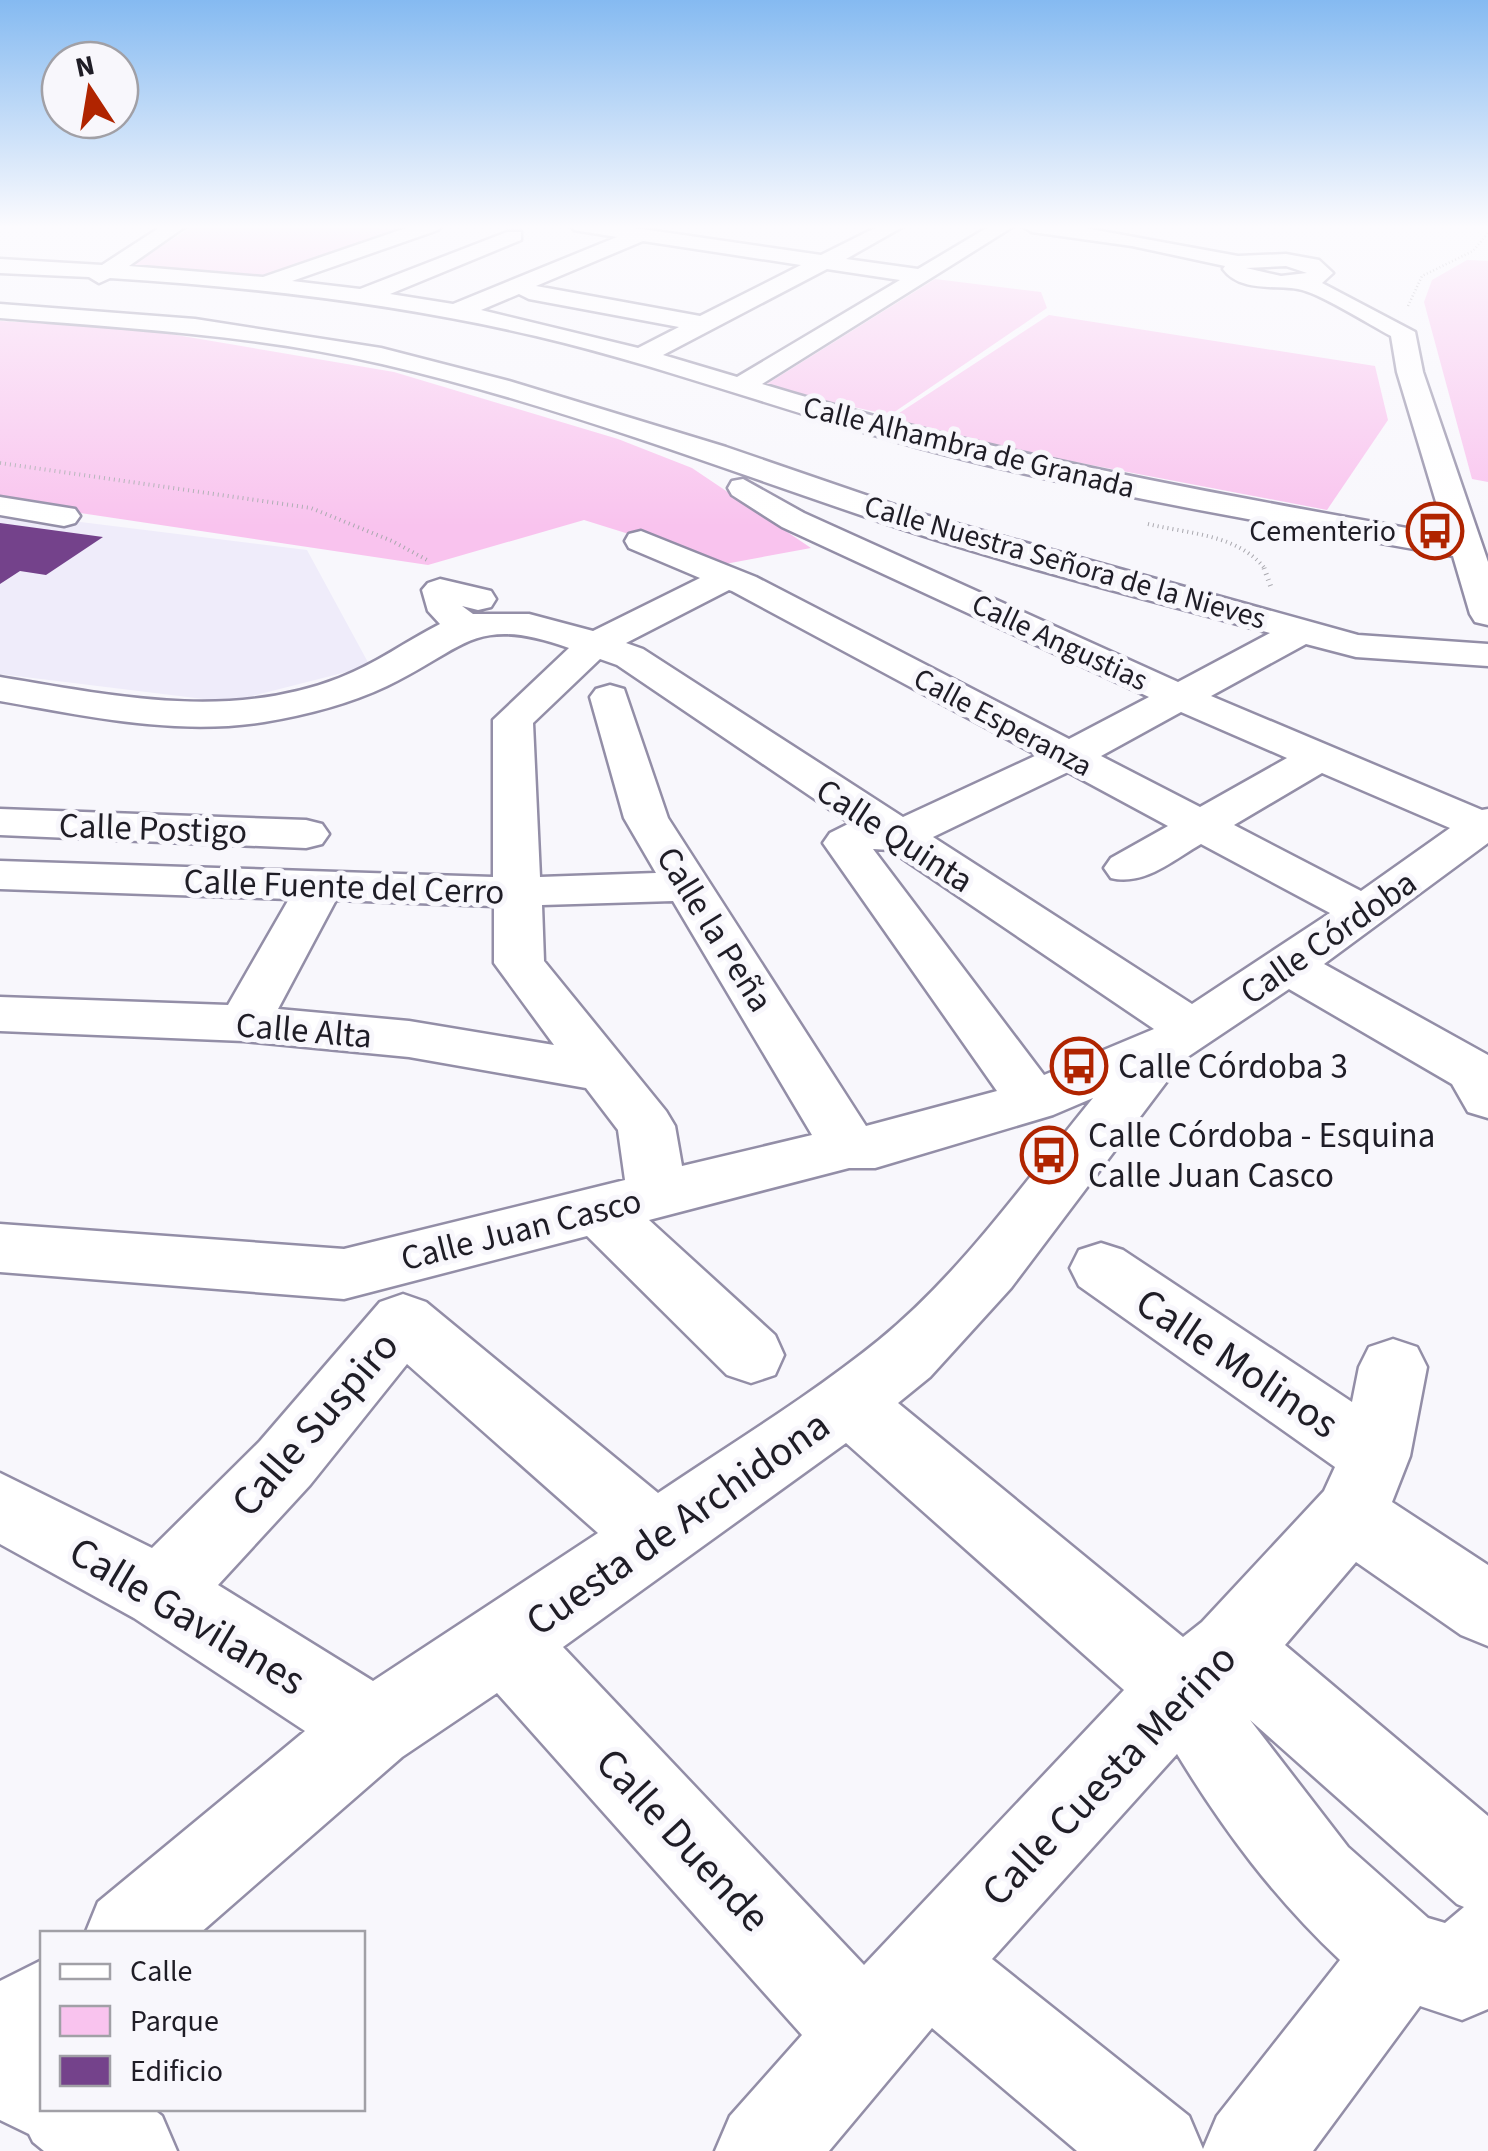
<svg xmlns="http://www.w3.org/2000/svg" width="1488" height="2151" font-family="'Source Sans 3',sans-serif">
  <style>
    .built { fill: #efecfa }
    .green { fill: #f9c3ee }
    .building { fill: #74428b }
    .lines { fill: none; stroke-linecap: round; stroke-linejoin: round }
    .minor-casing { stroke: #938ea7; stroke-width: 5 }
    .path-far2 { stroke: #a9a8ae; stroke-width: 2.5; stroke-dasharray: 1 2.5; stroke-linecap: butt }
    .path-far1 { stroke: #a9a8ae; stroke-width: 4; stroke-dasharray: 1 4; stroke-linecap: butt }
    .path { stroke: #a9a8ae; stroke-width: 5; stroke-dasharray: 1 5; stroke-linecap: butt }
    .minor { fill: #fff; fill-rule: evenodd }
    .labels { text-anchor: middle; stroke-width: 10; stroke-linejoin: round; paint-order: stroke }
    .far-street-label { font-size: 30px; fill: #1f1d26; stroke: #f8f7fc }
    .far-poi-label { font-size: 30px; fill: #1f1d26; stroke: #f8f7fc; text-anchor: end }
    .street-label { font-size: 35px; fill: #1f1d26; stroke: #f8f7fc }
    .poi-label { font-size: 35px; fill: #1f1d26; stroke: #f8f7fc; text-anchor: start }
    .near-street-label { font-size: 42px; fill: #1f1d26; stroke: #f8f7fc }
  </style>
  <rect width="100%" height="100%" fill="#f8f7fc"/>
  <!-- built -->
  <polygon class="built" points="0,512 307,550 370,666 228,702 0,674"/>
  <!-- green -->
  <g class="green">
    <polygon points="194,226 340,226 403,230 266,275 126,268"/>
    <polygon points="1467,260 1488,261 1488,482 1472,479 1424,302 1432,280"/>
    <polygon points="935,279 1041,292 1047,308 890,415 762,387"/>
    <polygon points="1049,315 1375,366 1388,420 1327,510 976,443 890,419"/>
    <polygon points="0,321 135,328 394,372 618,439 692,468 811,548 725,564 584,520 428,565 0,501"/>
  </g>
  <!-- building -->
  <polygon class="building" points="0,523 103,537 46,575 20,571 0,584"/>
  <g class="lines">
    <!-- minor casing -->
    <g class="minor-casing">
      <g id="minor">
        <path d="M162,226H186L129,266L263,277L412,226H441L438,230L292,281L360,289L507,232H521V240L390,294L453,304L617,237L574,230L571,226H621L821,255L879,226H904L846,259L918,269L990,226H1014L762,384C988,453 1214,494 1446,535L1397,372L1391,336C1370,325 1318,292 1298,289C1273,285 1240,292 1223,269L1225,266L1132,246L1032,232L1022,226H1074L1238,256L1286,254L1319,260L1333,273L1322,283L1415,332L1423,372L1488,562V625L1475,622L1470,614L1453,556C1272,523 1090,494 913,446C786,412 663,366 536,336C396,303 254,287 110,278L99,283L89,277L0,273V259L102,265ZM643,241L801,265L700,316L536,286ZM1286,266L1307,273L1281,276L1246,268ZM827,269L900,280L737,377L663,355ZM519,294L529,299L679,327L638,348L481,310Z"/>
        <path d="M0,304L195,319L381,348L509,381L726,447L918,513L1358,635L1488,644V666L1356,657L1306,644L1211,696L1482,810L1488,809V843L1324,964L1488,1055V1118L1468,1112L1452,1084L1289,989L1183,1060L1011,1288L930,1377L898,1403L1183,1637L1202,1622L1324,1491L1335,1467L1079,1286L1070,1268L1079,1250L1101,1243L1123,1250L1352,1402L1359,1367L1369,1347L1393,1339L1417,1347L1427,1367L1410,1456L1392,1502L1488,1565V1646L1461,1635L1356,1562L1285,1645L1488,1816V2009L1462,2020L1420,2006L1313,2151H1077L932,2028L829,2151H715L730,2116L802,2035L497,1693L402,1757L199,1934H85L98,1902L305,1731L134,1618L0,1544V1473L152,1548L260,1441L380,1302L403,1294L426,1302L658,1493C732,1443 810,1396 879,1340C962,1272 1026,1180 1093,1098L1053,1115L875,1168H849L649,1220L775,1335L784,1355L775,1375L751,1383L727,1375L587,1236L344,1299L0,1272V1224L344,1249L625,1180L618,1130L586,1088L409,1057L244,1041L0,1031V997L228,1005L289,899L0,889V861L493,877V720L569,648C474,614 466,648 387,686C349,704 306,715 264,722C175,736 87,716 0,701V677C114,696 228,721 339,678C376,664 406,641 440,624L428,611L422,590L428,583L440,579L491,591L496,599L491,607L478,610L462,606L473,614H529L593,631L700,578L629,548L625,541L629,534L641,531L756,577L1069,739L1149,697L782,527L732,495L728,488L732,481L743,479L804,513L1178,682L1270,633C1145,598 1016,567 893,526C723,469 556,404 382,364C257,335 127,328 0,318ZM729,590L732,591L1037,755L903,817L643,649L626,643ZM600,659L617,665L850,823L830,833L823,843L997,1091L866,1126L668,818L624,689L610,685L596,689L590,697L624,818L656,873L540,877L533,723ZM1181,712L1287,758L1200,807L1101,756ZM1068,772L1168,826L1111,858L1104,868L1111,878C1145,886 1173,860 1201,844L1330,913L1192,1004L933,837ZM1322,773L1450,828L1361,891L1234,825ZM873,849L890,850L1154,1029L1044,1075ZM336,900L494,906V963L554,1045L409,1021L278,1009ZM673,901L812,1135L682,1166L675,1126L666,1111L544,961L542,905ZM407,1364L598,1533L373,1681L218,1585L310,1485ZM846,1443L1124,1690L864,1965L563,1647ZM1250,1720L1457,1904L1464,1907L1445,1923L1428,1918L1348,1847ZM1177,1754C1224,1831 1274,1898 1340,1960L1217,2116L1203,2149L1189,2116L992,1959Z"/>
        <polygon points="0,497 75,509 80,516 75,523 64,526 0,515"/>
        <polygon points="0,809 306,820 322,824 329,834 322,844 306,848 0,835"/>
        <polygon points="42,1960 42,2108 152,2108 162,2116 177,2151 44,2151 33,2142 29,2134 0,2120 0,1981"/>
      </g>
    </g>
    <!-- path-far2 -->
    <polyline class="path-far2" points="1408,306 1422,276 1473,251 1488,233"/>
    <!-- path-far1 -->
    <g class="path-far1">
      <polyline points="0,463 311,508 392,541 429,561"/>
      <path d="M1148,524C1189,534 1239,534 1266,570"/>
    </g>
    <!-- path -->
    <polyline class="path" points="1264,568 1272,590"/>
    <!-- minor -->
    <use href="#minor" class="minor"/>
  </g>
  <!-- sky -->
  <linearGradient id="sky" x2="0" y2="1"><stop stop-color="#85baf1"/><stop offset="0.43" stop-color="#fcfbfe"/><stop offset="1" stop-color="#fcfbfe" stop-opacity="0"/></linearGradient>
  <rect width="1488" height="527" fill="url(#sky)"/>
  <!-- icons -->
  <defs>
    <g id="bus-ring" transform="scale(2.875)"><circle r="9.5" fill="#f8f7fc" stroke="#b02400" stroke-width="1.5"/><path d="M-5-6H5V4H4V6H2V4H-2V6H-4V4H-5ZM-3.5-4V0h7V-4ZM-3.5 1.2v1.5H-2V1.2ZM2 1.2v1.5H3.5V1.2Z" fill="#b02400"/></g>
  </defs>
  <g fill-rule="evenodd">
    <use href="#bus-ring" x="1435" y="531"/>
    <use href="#bus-ring" x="1079" y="1066"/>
    <use href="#bus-ring" x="1049" y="1155"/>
  </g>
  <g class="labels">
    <!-- far-street labels -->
    <g class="far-street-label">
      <text transform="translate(969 447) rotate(14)" y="10">Calle Alhambra de Granada</text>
      <text transform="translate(1065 562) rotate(16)" y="10">Calle Nuestra Señora de la Nieves</text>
      <text transform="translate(1060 642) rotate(25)" y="10">Calle Angustias</text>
      <text transform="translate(1003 722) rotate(28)" y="10">Calle Esperanza</text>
    </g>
    <!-- far-poi labels -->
    <g class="far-poi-label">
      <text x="1396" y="541">Cementerio</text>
    </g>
    <!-- street labels -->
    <g class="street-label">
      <text transform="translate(153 828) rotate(2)" y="12">Calle Postigo</text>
      <text transform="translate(895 835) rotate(33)" y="12">Calle Quinta</text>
      <text transform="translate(344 886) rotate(2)" y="12">Calle Fuente del Cerro</text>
      <text transform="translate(715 929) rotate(58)" y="12">Calle la Peña</text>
      <text transform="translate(1328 937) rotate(-35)" y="12">Calle Córdoba</text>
      <text transform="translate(304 1030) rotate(5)" y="12">Calle Alta</text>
      <text transform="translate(521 1229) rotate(-14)" y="12">Calle Juan Casco</text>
    </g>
    <!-- poi labels -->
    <g class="poi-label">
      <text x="1118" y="1078">Calle Córdoba 3</text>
      <text x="1088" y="1147">Calle Córdoba - Esquina<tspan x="1088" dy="40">Calle Juan Casco</tspan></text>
    </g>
    <!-- near-street labels -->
    <g class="near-street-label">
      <text transform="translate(1238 1362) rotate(34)" y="15">Calle Molinos</text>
      <text transform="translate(314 1423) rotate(-49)" y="15">Calle Suspiro</text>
      <text transform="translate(677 1522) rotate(-35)" y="15">Cuesta de Archidona</text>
      <text transform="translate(188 1615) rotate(31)" y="15">Calle Gavilanes</text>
      <text transform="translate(1108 1774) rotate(-46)" y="15">Calle Cuesta Merino</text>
      <text transform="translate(684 1839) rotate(47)" y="15">Calle Duende</text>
    </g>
  </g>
  <!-- legend -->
  <rect x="40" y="1931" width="325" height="180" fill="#f8f7fc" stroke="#a1a0a6" stroke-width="2.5"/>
  <rect x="60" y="1964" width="50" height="15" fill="#ffffff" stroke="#a1a0a6" stroke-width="2.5"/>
  <text x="130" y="1981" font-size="30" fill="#1f1d26">Calle</text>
  <rect x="60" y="2006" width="50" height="30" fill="#f9c3ee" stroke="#a1a0a6" stroke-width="2.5"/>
  <text x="130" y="2031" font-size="30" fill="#1f1d26">Parque</text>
  <rect x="60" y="2056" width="50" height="30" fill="#74428b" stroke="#a1a0a6" stroke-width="2.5"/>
  <text x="130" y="2081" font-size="30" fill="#1f1d26">Edificio</text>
  <!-- north arrow -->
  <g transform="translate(90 90) rotate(348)"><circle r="48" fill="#f8f7fc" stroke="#a1a0a6" stroke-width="2.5"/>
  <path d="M0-8L18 38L0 25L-18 38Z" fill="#b02400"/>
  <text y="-15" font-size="28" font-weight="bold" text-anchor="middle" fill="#1f1d26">N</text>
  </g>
</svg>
